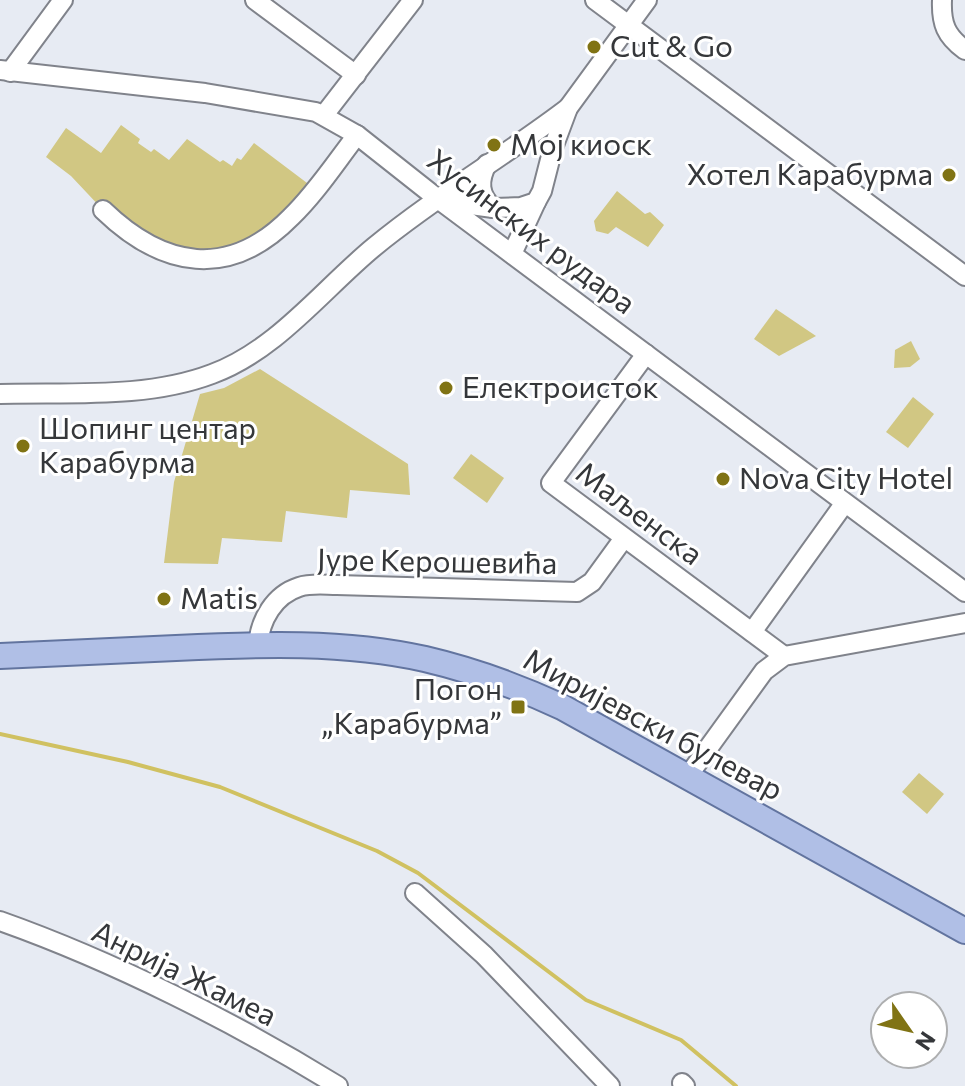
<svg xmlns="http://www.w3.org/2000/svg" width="965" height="1086" font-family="Commissioner,sans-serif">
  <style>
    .green { fill: #d1c783 }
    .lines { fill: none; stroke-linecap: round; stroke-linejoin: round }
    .stream { stroke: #d0c161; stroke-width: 4 }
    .minor-casing { stroke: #80838b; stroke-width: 22 }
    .major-casing { stroke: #62749f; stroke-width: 28 }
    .minor { stroke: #fff; stroke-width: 18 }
    .major { stroke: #b0bfe6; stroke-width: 24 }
    .poi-dot { fill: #807314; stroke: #fff; stroke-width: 3 }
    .labels { text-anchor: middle; stroke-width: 6; stroke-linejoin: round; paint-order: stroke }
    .poi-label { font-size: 30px; fill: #35373a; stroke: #fff; text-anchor: start }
    .street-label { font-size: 30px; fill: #35373a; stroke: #fff }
  </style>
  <rect width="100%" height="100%" fill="#e7ebf3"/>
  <!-- green -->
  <g class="green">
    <polygon points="121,125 140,139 138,143 151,152 154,149 169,160 187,139 220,162 223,160 232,166 237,158 241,160 254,143 315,189 272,234 191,260 103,210 71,176 46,157 66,128 101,153"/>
    <polygon points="617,191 645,214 650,212 664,225 648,247 616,227 608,234 596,231 594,221"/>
    <polygon points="776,309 816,336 779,356 754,339"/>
    <polygon points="911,341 920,359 910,367 894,368 895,350"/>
    <polygon points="260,369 408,464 410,495 350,490 347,518 286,511 282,542 222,538 218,564 164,563 174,482 200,394 224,388"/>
    <polygon points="913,397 934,414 908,448 886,432"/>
    <polygon points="471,454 504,478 487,503 453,478"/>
    <polygon points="919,773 944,794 927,814 902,792"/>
  </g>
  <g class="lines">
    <!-- stream -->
    <polyline class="stream" points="0,734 128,762 220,787 377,851 418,873 586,1000 681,1040 736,1086"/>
    <!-- minor casing -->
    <g class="minor-casing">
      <g id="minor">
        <polyline points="255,0 356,75"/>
        <polyline points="595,0 965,276"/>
        <path d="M942,0C941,24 946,36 965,50"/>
        <polyline points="0,70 205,93 316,112 357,135 438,199 965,592"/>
        <polyline points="10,72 63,0"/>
        <polyline points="324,115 413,0"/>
        <path d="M487,164C478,181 479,195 493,208"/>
        <polyline points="449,202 493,208 521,207 536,202 542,191 553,148 568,108 647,0"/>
        <path d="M103,210C163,268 229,280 291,217C316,193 336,162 357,135"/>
        <polyline points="512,254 536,202"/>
        <polyline points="646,354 551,483 784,656"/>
        <path d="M0,394C69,392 146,399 212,374C277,350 322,290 374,247C436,196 505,156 568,108"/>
        <polyline points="752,632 844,504"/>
        <path d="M258,645C260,620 274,595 299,587C311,583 325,585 337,585L577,592L592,582L624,538"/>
        <polyline points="688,776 764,671 784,656 965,623"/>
        <polyline points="415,893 484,955 610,1086"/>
        <path d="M0,921C113,961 236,1023 338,1086"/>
        <polyline points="682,1083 685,1086"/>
      </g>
    </g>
    <!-- major casing -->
    <g class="major-casing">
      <path id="major" d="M0,656C59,653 118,651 176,648C259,644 344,641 425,659C472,670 519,687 562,707L965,931"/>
    </g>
    <!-- minor -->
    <use href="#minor" class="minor"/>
    <!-- major -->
    <use href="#major" class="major"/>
  </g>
  <!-- markers -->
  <g class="poi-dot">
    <circle cx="594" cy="47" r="8"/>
    <circle cx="494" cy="145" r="8"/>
    <circle cx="949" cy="175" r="8"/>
    <circle cx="446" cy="388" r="8"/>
    <circle cx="23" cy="446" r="8"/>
    <circle cx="723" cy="479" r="8"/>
    <circle cx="164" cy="599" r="8"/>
    <rect x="510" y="699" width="16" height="16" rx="4"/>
  </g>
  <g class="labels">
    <!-- poi labels -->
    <g class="poi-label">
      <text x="610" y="57">Cut &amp; Go</text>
      <text x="510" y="155">Мој киоск</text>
      <text x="933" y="185" text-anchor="end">Хотел Карабурма</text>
      <text x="462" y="398">Електроисток</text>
      <text x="39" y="439">Шопинг центар<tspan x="39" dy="34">Карабурма</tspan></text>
      <text x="739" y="489">Nova City Hotel</text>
      <text x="180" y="609">Matis</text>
      <text x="502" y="700" text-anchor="end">Погон<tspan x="502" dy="34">„Карабурма”</tspan></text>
    </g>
    <!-- street labels -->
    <g class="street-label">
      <text transform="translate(531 232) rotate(37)" y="10">Хусинских рудара</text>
      <text transform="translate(639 514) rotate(37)" y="10">Маљенска</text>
      <text transform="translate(437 562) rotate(1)" y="10">Јуре Керошевића</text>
      <text transform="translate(653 725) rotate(28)" y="10">Миријевски булевар</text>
      <text transform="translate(184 974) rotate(26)" y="10">Анрија Жамеа</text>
    </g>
  </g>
  <!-- north arrow -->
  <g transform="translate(909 1030) rotate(124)"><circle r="38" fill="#ffffff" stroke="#aeafb0" stroke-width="2"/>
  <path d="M0-6L14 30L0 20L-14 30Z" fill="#807314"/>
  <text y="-12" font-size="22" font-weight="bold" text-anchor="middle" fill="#35373a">N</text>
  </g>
</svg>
